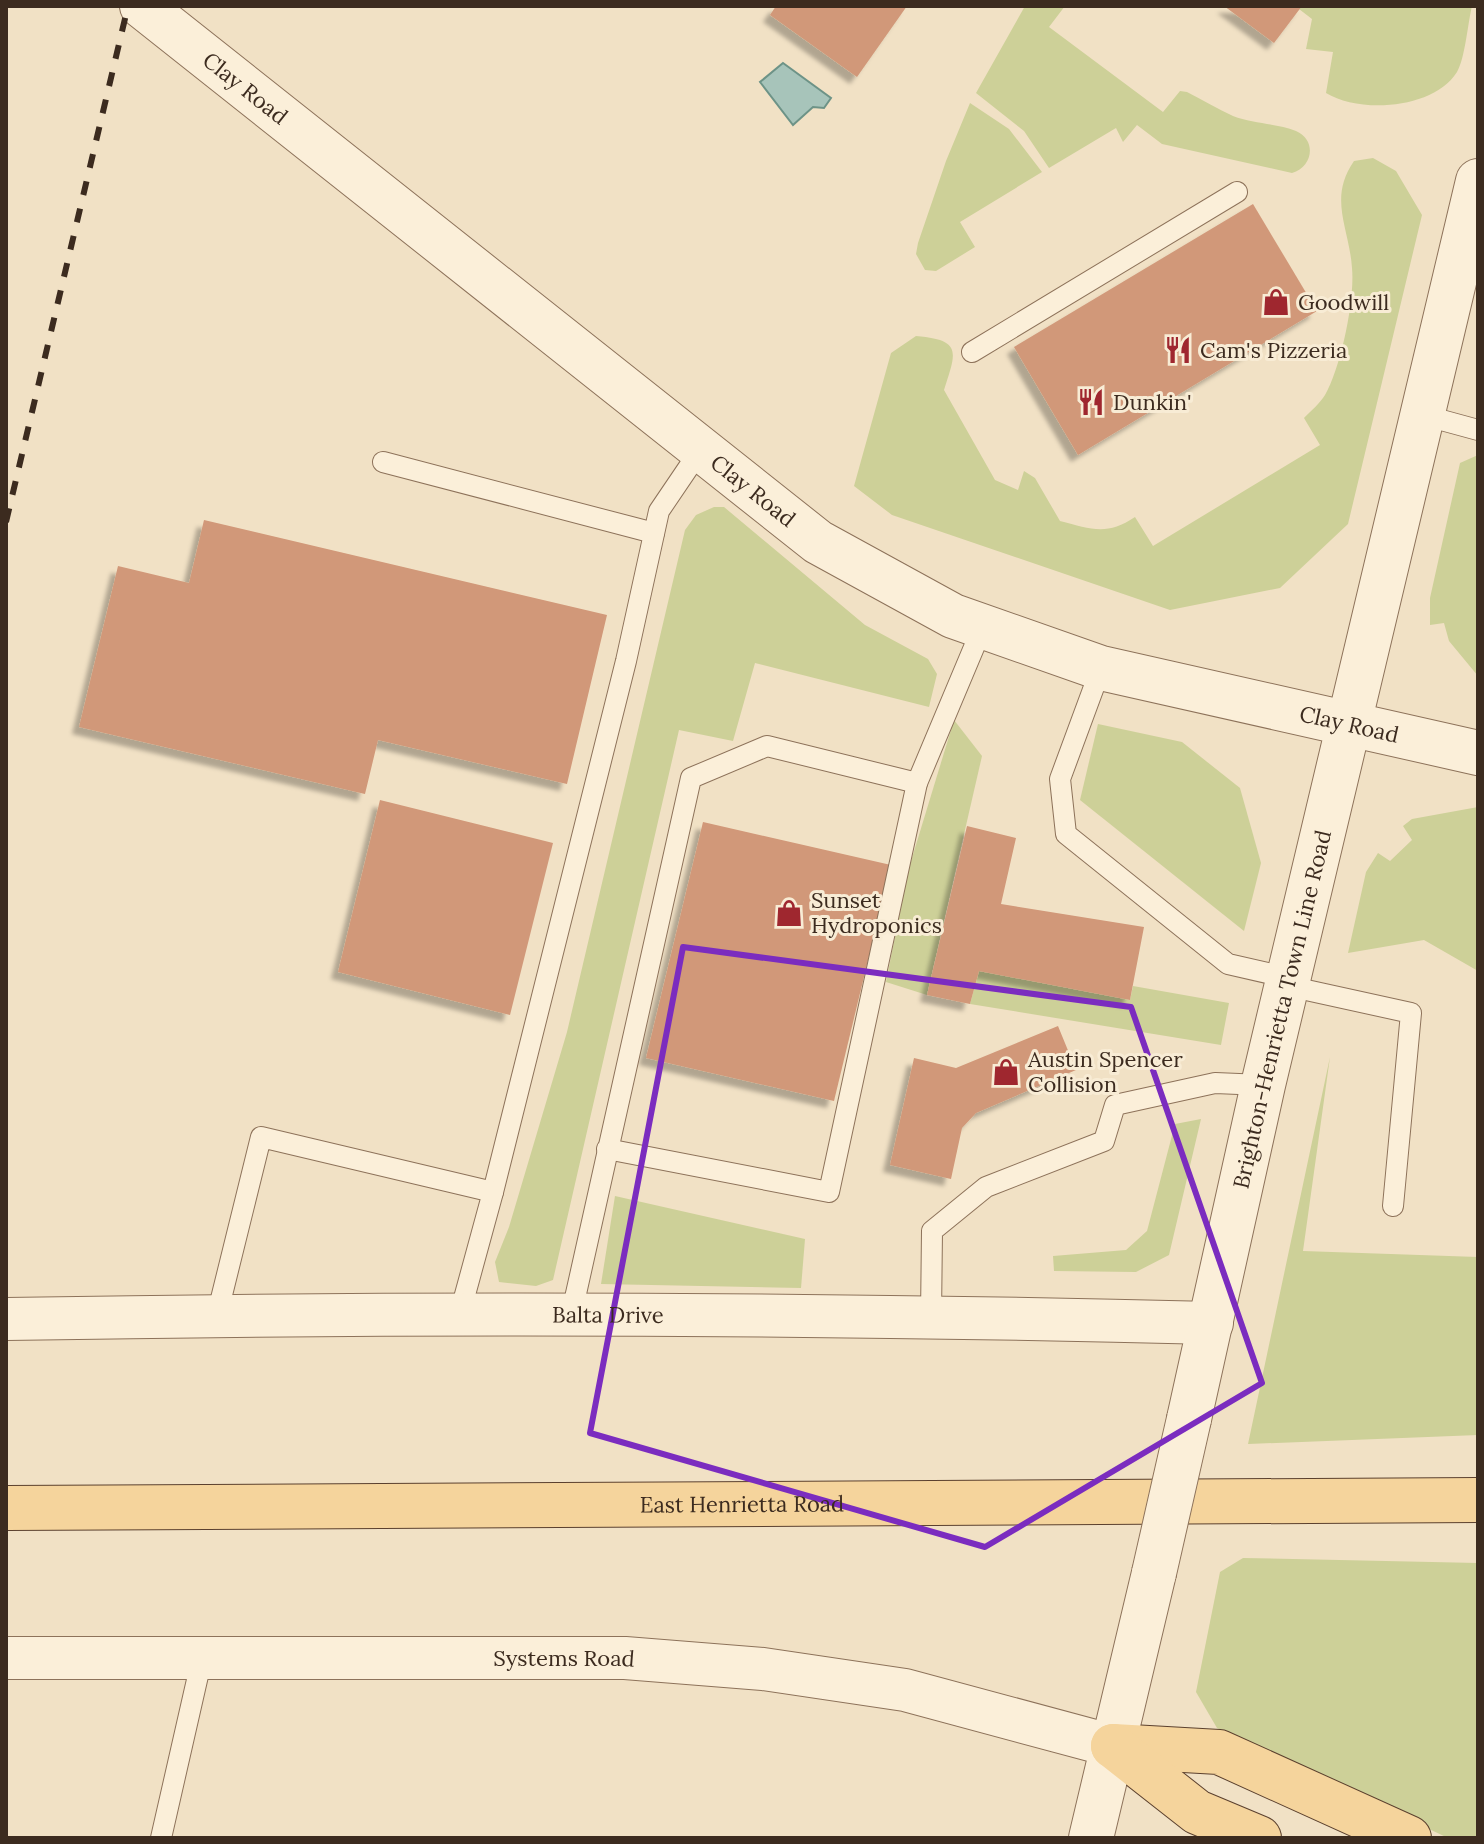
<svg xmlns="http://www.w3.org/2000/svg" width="1484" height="1844" font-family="Lora,serif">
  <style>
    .green { fill: #cdd098 }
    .water { fill: #a7c4ba; stroke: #6d9387; stroke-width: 2 }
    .building { fill: #d19879; filter: url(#shadow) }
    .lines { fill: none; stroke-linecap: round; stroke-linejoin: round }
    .service-casing { stroke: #8d725a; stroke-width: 22 }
    .minor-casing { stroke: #8d725a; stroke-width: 44 }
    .tertiary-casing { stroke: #8d725a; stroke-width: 46 }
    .primary-casing { stroke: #5b402e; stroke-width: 46 }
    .service { stroke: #fbefd9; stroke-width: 20 }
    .minor { stroke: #fbefd9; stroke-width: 42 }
    .tertiary { stroke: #fbefd9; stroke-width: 44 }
    .primary { stroke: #f5d49c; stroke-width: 44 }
    .rail { stroke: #3c2b1f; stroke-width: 6; stroke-dasharray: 14 14; stroke-linecap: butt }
    .tertiary-bridge-casing { stroke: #8d725a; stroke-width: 46; stroke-linecap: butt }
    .tertiary-bridge { stroke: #fbefd9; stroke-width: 44 }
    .marked { fill: none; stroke: #7b2cbf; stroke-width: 6; stroke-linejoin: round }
    .labels { text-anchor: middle; stroke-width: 6; stroke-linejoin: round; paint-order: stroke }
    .street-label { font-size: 22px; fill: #3c2b1f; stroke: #f8ecd5 }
    .poi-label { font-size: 22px; fill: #3c2b1f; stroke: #f8ecd5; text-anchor: start }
  </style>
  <defs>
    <filter id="shadow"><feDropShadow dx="-7" dy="7" stdDeviation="2" flood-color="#0004"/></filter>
  </defs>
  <rect width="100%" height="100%" fill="#f1e1c5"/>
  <!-- green -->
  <g class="green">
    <path d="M1025,6H1065L1049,27L1163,112L1180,91L1187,92C1203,100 1218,109 1233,116C1253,124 1276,123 1296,131C1317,140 1313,167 1292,173L1162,144L1137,125L1123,142L1116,128L1049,168L1024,131L976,93Z"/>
    <path d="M1302,6H1472C1468,22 1465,59 1457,72C1434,109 1360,114 1326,93L1333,52L1306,49L1312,19L1299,9Z"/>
    <polygon points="970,103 1009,129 1042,172 960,222 975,247 936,271 925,270 916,254 918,243 946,161"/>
    <path d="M1373,158L1396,171L1422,215L1348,524L1280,588L1170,610L892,515L854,486L891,353L916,336C963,340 956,352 944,390L995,480L1018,490L1024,471L1035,478L1060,521C1091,529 1107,536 1135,517L1153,546L1320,445L1304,418C1311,411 1320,403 1325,395C1341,367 1355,300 1352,268C1349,226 1328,199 1354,161Z"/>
    <polygon points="1478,455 1478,676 1449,641 1444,623 1430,625 1430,598 1460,463"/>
    <polygon points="714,507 724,507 865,625 928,659 937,674 929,707 755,663 733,741 679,730 553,1280 536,1286 499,1282 495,1262 509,1227 567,1032 685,530 696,515"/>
    <polygon points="954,720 982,756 927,995 886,982 908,871"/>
    <polygon points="1098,724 1182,742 1240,788 1261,863 1244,931 1080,800"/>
    <polygon points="1478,807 1478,971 1424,940 1348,953 1366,872 1378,853 1390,861 1412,840 1403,826 1412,819"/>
    <polygon points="979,971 1130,1000 1133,986 1229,1003 1221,1045 970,1004"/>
    <polygon points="1330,1057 1303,1251 1478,1257 1478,1435 1248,1444"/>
    <polygon points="1201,1119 1169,1255 1136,1272 1054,1271 1053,1256 1126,1250 1147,1231 1175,1124"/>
    <polygon points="615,1196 805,1239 801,1288 601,1284"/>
    <polygon points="1243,1558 1478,1563 1478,1838 1448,1838 1217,1728 1196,1692 1220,1572"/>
  </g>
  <!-- water -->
  <polygon class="water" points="783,63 831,98 824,108 813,107 793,125 760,82"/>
  <!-- building -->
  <g class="building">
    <polygon points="776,6 907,6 857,77 770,15"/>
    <polygon points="1224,6 1302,6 1274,43"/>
    <polygon points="1253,204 1317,311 1078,455 1014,347"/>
    <polygon points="204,520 607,615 567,784 378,740 365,794 79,727 118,566 189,583"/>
    <polygon points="380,800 553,843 510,1015 338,972"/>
    <polygon points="703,822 891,865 834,1101 646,1058"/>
    <polygon points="967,826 1016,838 1001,904 1144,927 1130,1000 979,971 970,1004 927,995"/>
    <polygon points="1058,1026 1076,1070 976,1113 962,1128 951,1179 890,1165 914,1058 956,1068"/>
  </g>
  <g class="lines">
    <!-- service casing -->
    <g class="service-casing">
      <g id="service">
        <polyline points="972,352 1237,192"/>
        <polyline points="1423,415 1478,430"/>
        <polyline points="383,462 654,533"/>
        <polyline points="1101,668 1060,779 1066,834 1228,964 1289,978"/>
        <polyline points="1288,986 1411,1013 1393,1206"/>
        <polyline points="607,1149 829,1192 917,783 983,626"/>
        <polyline points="493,1192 626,661 659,511 701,449"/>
        <polyline points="217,1315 261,1137 493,1192 460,1313"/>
        <polyline points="571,1316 691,778 767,746 917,783"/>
        <polyline points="931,1316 932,1231 986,1187 1104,1141 1115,1105 1215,1083 1263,1085"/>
        <polyline points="161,1838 202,1658"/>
      </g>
    </g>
    <!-- minor casing -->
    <g class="minor-casing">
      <g id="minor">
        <path id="s1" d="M6,1319C408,1312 810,1313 1212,1323"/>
        <path id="s2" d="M6,1658H625L763,1669L905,1690L1113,1746"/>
      </g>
    </g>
    <!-- tertiary casing -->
    <g class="tertiary-casing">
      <g id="tertiary">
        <path id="s3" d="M142,6L818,542L953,616L1101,668L1478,753"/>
        <path id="s4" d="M1189,1419L1263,1085L1478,181"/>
        <polyline points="1091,1838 1154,1573"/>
      </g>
    </g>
    <!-- primary casing -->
    <g class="primary-casing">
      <g id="primary">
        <path id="s5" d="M6,1508L1478,1500"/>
        <polyline points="1113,1746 1219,1752 1409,1838"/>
        <polyline points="1113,1746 1197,1812 1259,1838"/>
      </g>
    </g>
    <!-- service -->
    <use href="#service" class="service"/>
    <!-- minor -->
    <use href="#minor" class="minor"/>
    <!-- tertiary -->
    <use href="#tertiary" class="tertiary"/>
    <!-- primary -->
    <use href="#primary" class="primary"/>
    <!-- rail -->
    <polyline class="rail" points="6,522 128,6"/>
    <!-- tertiary-bridge casing -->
    <g class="tertiary-bridge-casing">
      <polyline id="tertiary-bridge" points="1154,1573 1189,1419"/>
    </g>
    <!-- tertiary-bridge -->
    <use href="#tertiary-bridge" class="tertiary-bridge"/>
  </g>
  <!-- marked area -->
  <path class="marked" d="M683,947L1131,1007L1262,1383L985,1547L590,1433Z"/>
  <!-- icons -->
  <defs>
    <g id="shop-bare" transform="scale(2.16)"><path d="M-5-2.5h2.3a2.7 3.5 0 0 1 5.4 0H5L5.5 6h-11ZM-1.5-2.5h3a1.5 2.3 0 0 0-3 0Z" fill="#9f272f" stroke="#f8ecd5" stroke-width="2.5" paint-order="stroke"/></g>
    <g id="restaurant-bare" transform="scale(2.16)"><path d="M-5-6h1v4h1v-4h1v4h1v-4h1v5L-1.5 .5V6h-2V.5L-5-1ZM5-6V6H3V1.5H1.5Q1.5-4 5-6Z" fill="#9f272f" stroke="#f8ecd5" stroke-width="2.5" paint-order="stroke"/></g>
  </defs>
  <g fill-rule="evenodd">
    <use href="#shop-bare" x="1276" y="302"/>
    <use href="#restaurant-bare" x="1178" y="350"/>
    <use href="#restaurant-bare" x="1091" y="402"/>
    <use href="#shop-bare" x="789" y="913"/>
    <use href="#shop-bare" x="1006" y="1072"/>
  </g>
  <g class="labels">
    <!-- street labels -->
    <g class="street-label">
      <text dy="8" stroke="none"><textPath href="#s3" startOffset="132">Clay Road</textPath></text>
      <text dy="8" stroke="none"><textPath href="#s3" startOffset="780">Clay Road</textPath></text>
      <text dy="8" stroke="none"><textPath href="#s3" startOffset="1428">Clay Road</textPath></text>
      <text dy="8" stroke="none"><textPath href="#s4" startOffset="420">Brighton-Henrietta Town Line Road</textPath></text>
      <text dy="8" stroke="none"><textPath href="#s1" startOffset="602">Balta Drive</textPath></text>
      <text dy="8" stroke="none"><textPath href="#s5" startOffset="736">East Henrietta Road</textPath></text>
      <text dy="8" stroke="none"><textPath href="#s2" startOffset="558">Systems Road</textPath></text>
    </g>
    <!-- poi labels -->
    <g class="poi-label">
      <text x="1298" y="310">Goodwill</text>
      <text x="1200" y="358">Cam's Pizzeria</text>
      <text x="1113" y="410">Dunkin'</text>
      <text x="811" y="908">Sunset<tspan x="811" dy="25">Hydroponics</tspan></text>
      <text x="1028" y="1067">Austin Spencer<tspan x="1028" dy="25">Collision</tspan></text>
    </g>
  </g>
  <!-- border -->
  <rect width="1484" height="1844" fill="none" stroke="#3c2b1f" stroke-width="16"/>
</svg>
